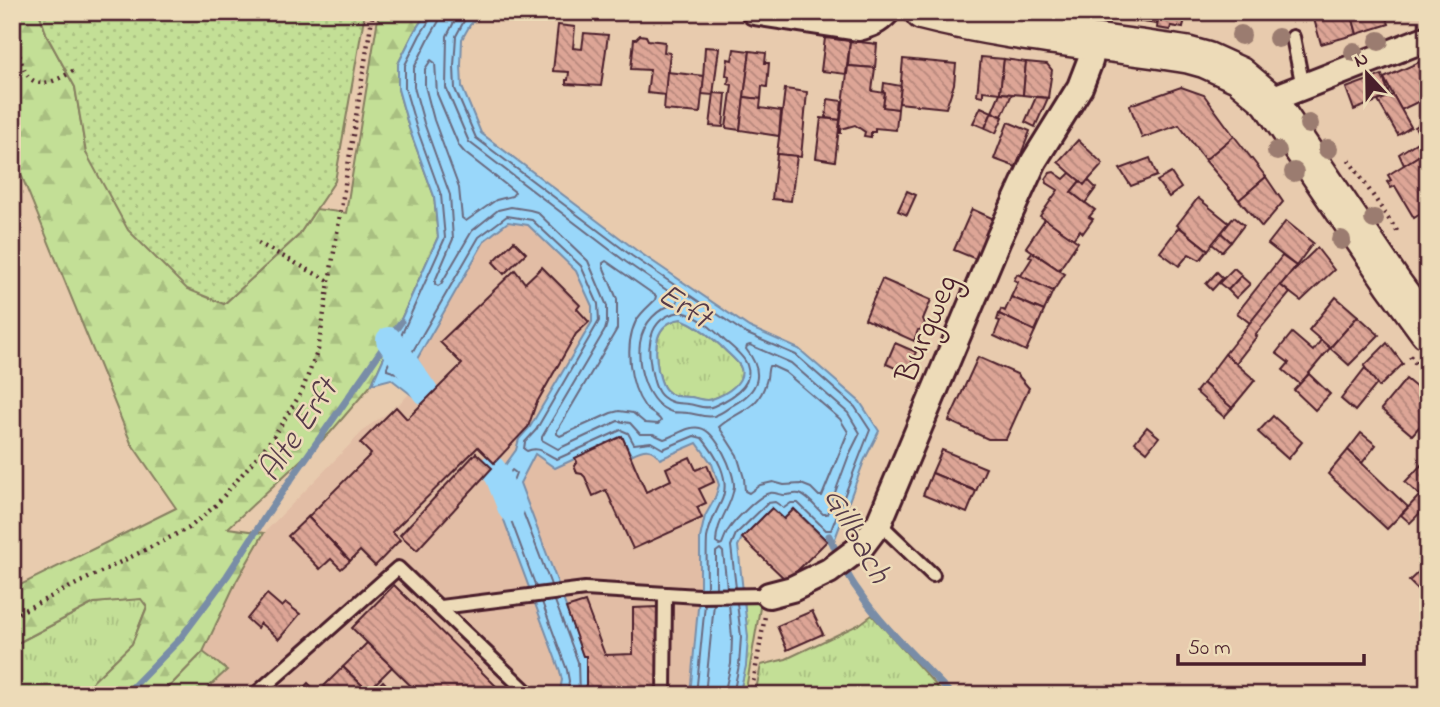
<svg xmlns="http://www.w3.org/2000/svg" width="1440" height="707" font-family="'Indie Flower',sans-serif">
  <style>
    .built { fill: #e2bda5 }
    .grass { fill: url(#grass-tufts); stroke: #867f60; stroke-width: 2 }
    .forest { fill: url(#forest-firs); stroke: #867f60; stroke-width: 2 }
    .park { fill: url(#park-dots); stroke: #867f60; stroke-width: 2 }
    .water { fill: #99d7fa; stroke: #798da7; stroke-width: 2; fill-rule: evenodd }
    .lines { fill: none; stroke-linecap: round; stroke-linejoin: round }
    .shore { stroke: #6a697e; stroke-width: 2 }
    .stream { stroke: #798da7; stroke-width: 7 }
    .canal { stroke: #99d7fa; stroke-width: 26 }
    .building { fill: url(#building-back-hatch); stroke: #4a1f2b; stroke-width: 2 }
    .service-casing { stroke: #4a1f2b; stroke-width: 18 }
    .minor-casing { stroke: #4a1f2b; stroke-width: 30 }
    .secondary-casing { stroke: #4a1f2b; stroke-width: 40 }
    .path { stroke: #4a1f2b; stroke-width: 4.5; stroke-dasharray: 2 5; stroke-linecap: butt }
    .service { stroke: #eddbb8; stroke-width: 12 }
    .minor { stroke: #eddbb8; stroke-width: 24 }
    .secondary { stroke: #eddbb8; stroke-width: 35 }
    .tree { fill: #9b7c6f }
    .labels { text-anchor: middle; stroke-width: 5; stroke-linejoin: round; paint-order: stroke }
    .street-label { font-size: 32px; fill: #4a1f2b; stroke: #eddbb8 }
    .water-label { font-size: 33px; font-style: italic; fill: #563b4a; stroke: #eddbb8 }
  </style>
  <defs>
    <pattern id="grass-tufts" width="24" height="20" patternUnits="userSpaceOnUse" patternTransform="scale(1.75)"><rect width="24" height="20" fill="#c3df96"/><path d="M3 7l-1-3M5 7V3M7 7l1-3M15 17l-1-3M17 17v-4M19 17l1-3" fill="none" stroke="#a9bf81"/></pattern>
    <pattern id="forest-firs" width="22" height="20" patternUnits="userSpaceOnUse" patternTransform="scale(1.75)"><rect width="22" height="20" fill="#c3df96"/><path d="M5 1l3.5 6h-7zM16 11l3.5 6h-7z" fill="#a9bf81"/></pattern>
    <pattern id="park-dots" width="8" height="8" patternUnits="userSpaceOnUse" patternTransform="scale(1.75)"><rect width="8" height="8" fill="#c3df96"/><path d="M2 2h.1M6 6h.1" fill="none" stroke="#a9bf81" stroke-width="1.8" stroke-linecap="round"/></pattern>
    <pattern id="building-back-hatch" width="6" height="6" patternUnits="userSpaceOnUse" patternTransform="scale(1.75)"><rect width="6" height="6" fill="#dda596"/><path d="M-1 5l2 2M0 0l6 6M5-1l2 2" fill="none" stroke="#b5867b"/></pattern>
  </defs>
  <rect width="100%" height="100%" fill="#e8cbae"/>
  <filter id="ink" filterUnits="userSpaceOnUse"><feTurbulence type="fractalNoise" baseFrequency=".0143" numOctaves="2"/><feDisplacementMap in="SourceGraphic" scale="14" xChannelSelector="R" yChannelSelector="G"/><feConvolveMatrix kernelMatrix="1 2 1 2 8 2 1 2 1" color-interpolation-filters="sRGB"/></filter>
  <g filter="url(#ink)">
    <!-- built -->
    <polygon class="built" points="509,222 528,225 576,270 592,306 592,322 530,427 519,438 555,468 622,436 643,449 650,449 656,453 697,443 712,464 719,485 715,498 708,509 700,538 700,586 690,695 200,695 227,670 203,652 236,582 264,533 367,427 396,407 410,393 418,400 432,385 416,359 485,240"/>
    <!-- grass -->
    <g class="grass">
      <path d="M681,319C696,324 709,335 721,346C726,352 736,359 740,366C749,382 724,395 712,399C706,402 698,399 691,397C682,396 673,398 666,390C661,385 660,377 658,370C654,348 654,323 681,319Z"/>
      <polygon points="141,598 147,606 132,644 79,695 12,695 12,646 94,603"/>
      <path d="M744,601L761,602L745,695H739C748,658 748,638 744,601Z"/>
      <polygon points="872,615 945,695 755,695 761,665 786,659 860,624"/>
      <polygon points="203,652 227,670 200,695 161,695"/>
    </g>
    <!-- forest -->
    <polygon class="forest" points="12,12 39,12 47,36 75,87 86,153 224,304 298,236 316,209 346,213 379,12 427,12 414,32 398,64 398,89 409,128 434,196 438,237 372,384 330,433 228,528 264,533 236,582 203,652 161,695 79,695 132,644 147,607 141,599 94,603 12,646 12,589 176,508 131,443 20,172 12,150"/>
    <!-- park -->
    <polygon class="park" points="39,12 365,12 335,181 298,236 224,304 187,289 128,230 86,153 75,87 47,36"/>
    <!-- water -->
    <path class="water" d="M427,12H484L470,25L462,39L461,65L462,87L481,133L636,250L749,327L799,349L860,402L879,431L864,461L833,544L827,541L794,509L784,519L772,508L742,538L738,546L748,637L746,666L739,695H690L700,586V538L705,516L715,498L719,485L712,464L697,443L660,459C652,446 643,449 631,455L622,437L555,468L535,454L520,483L557,581L583,656H586V695H559L562,680L560,671L491,485L516,450L519,439L530,427L592,322V306L576,271L528,225L508,222L485,240L417,359L432,385L418,400L391,379L372,384L438,237L434,196L409,128L398,89V64L414,32ZM681,319C696,324 709,335 721,346C726,352 736,359 740,366C748,382 724,395 712,399C706,402 698,398 691,397C682,396 673,398 666,390C661,385 660,377 658,370C654,348 654,323 681,319Z"/>
    <g class="lines">
      <!-- shore -->
      <g class="shore">
        <path d="M432,12L431,18L420,35L405,65V88L416,126L441,195L445,238L387,367V370L396,373L415,389L420,387L422,383L410,363V356L479,237L507,216L532,220L581,266L598,304L599,321L536,430L525,442L524,449L527,451C540,445 546,455 557,459L621,430L628,433L634,444L651,442L663,449L694,436L702,438C716,455 732,479 721,502C715,514 709,525 707,538C706,554 707,572 707,588"/>
        <path d="M441,12L439,21L428,40L414,68V87L424,123L450,195L453,239L435,281V284L438,286L441,284L472,231L498,210L511,207L530,210L537,212L588,261L607,306V323L605,330L542,437V440L558,449L618,421L630,423L640,434H653L664,439C675,436 689,425 700,428C716,431 735,472 734,487C732,507 716,521 716,543L719,545L722,544C724,539 726,533 729,529C735,520 760,494 770,493C776,492 781,496 786,495C792,495 796,492 802,495C810,499 816,508 823,514H827L849,455L860,433L848,413L791,363L750,345L747,346L746,349C765,373 759,391 733,405C727,409 721,414 714,416C706,418 696,414 688,413C683,412 677,413 672,412C646,404 637,367 640,343C643,322 658,308 677,303L678,298L626,262L469,142L446,88L447,36L456,18L461,12"/>
        <polyline points="474,12 464,21 456,36 454,66 455,89 476,138 632,256 745,333 796,355 855,407 870,430 831,530 826,530 798,503 791,503 784,508 775,502 768,503 736,534 731,546 736,588"/>
        <polygon points="431,60 435,63 437,94 459,146 465,153 515,192 512,196 496,200 466,221 462,218 459,188 434,120 425,86 425,69"/>
        <path d="M606,261L656,296L655,300C649,306 641,312 636,321C624,345 629,385 645,407C650,413 658,415 661,421L658,424L645,423L633,413L619,411L611,413L560,436L557,434V431L617,329V299L603,266V263Z"/>
        <path d="M682,312C699,316 713,329 725,341C732,347 744,356 747,365C755,386 730,399 714,406C706,410 697,405 688,404C679,403 671,404 663,397C655,391 653,378 651,368C646,342 651,315 682,312Z"/>
        <path d="M769,366H772L785,372L840,419L848,432L822,496H819L811,488L801,484L784,485L773,482L760,485L749,493L745,491L744,478L737,455L719,427C738,410 758,411 766,382C768,377 767,371 769,366Z"/>
        <polyline points="536,587 499,488 512,470 516,473 513,481 513,486 551,585"/>
        <polyline points="716,588 716,552 720,549 723,552 727,588"/>
        <polyline points="555,601 578,662 579,695"/>
        <polyline points="542,602 567,670 569,681 567,695"/>
        <polyline points="696,695 705,604"/>
        <polyline points="705,695 714,604"/>
        <polyline points="724,695 731,664 732,638 729,603"/>
        <polyline points="733,695 739,665 741,637 737,603"/>
      </g>
      <!-- stream -->
      <g class="stream">
        <path d="M829,536C838,554 845,573 857,589C882,627 921,662 952,695"/>
        <polyline points="125,695 180,639 227,576 271,508 401,322"/>
      </g>
      <!-- canal -->
      <g class="canal">
        <polyline points="389,340 425,392"/>
        <polyline points="492,468 498,476 511,509"/>
      </g>
    </g>
    <!-- building -->
    <g class="building">
      <polygon points="551,12 572,12 571,20 550,18"/>
      <polygon points="1130,12 1158,12 1157,24 1129,20"/>
      <polygon points="1159,12 1186,12 1183,28 1171,26 1170,30 1157,28"/>
      <polygon points="1312,12 1351,12 1357,34 1321,44"/>
      <polygon points="1351,12 1385,12 1389,24 1357,34"/>
      <polygon points="558,25 575,27 573,48 582,49 584,33 608,35 601,86 566,84 566,80 568,80 569,72 553,71"/>
      <polygon points="640,35 646,36 648,40 665,42 664,52 670,53 665,95 647,93 650,70 631,69 634,39 636,39"/>
      <polygon points="825,38 850,41 846,74 821,71"/>
      <polygon points="850,41 877,44 875,68 848,66"/>
      <polygon points="705,47 719,48 713,95 702,94"/>
      <polygon points="734,49 750,51 740,130 726,128 732,85 728,84 729,76 726,75 728,59 732,60"/>
      <polygon points="750,51 766,53 765,63 769,63 767,87 762,86 761,99 744,97"/>
      <polygon points="981,57 1004,59 1000,93 983,91 983,96 977,95"/>
      <polygon points="1428,58 1428,97 1401,110 1384,78"/>
      <polygon points="903,59 956,64 954,84 946,108 899,103"/>
      <polygon points="1004,59 1026,62 1023,95 1000,93"/>
      <polygon points="1026,62 1047,64 1052,70 1048,98 1023,95"/>
      <polygon points="848,66 875,68 872,91 885,93 883,107 898,109 896,130 875,128 875,132 871,132 871,137 864,136 865,132 855,125 841,129 841,133 839,133"/>
      <polygon points="667,72 704,76 700,113 664,110"/>
      <polygon points="1382,75 1390,96 1354,110 1346,88"/>
      <polygon points="884,83 901,86 898,109 883,107 885,93 883,92"/>
      <polygon points="1181,87 1204,95 1234,136 1205,160 1179,125 1142,138 1130,106 1130,105"/>
      <polygon points="785,89 807,92 801,157 777,154"/>
      <polygon points="714,93 726,94 723,127 710,126"/>
      <polygon points="1000,93 1012,94 1002,116 992,112"/>
      <polygon points="1393,95 1411,127 1398,135 1378,101"/>
      <polygon points="744,97 761,99 760,108 781,111 779,136 740,130"/>
      <polygon points="1036,97 1048,98 1035,127 1025,122"/>
      <polygon points="828,99 842,101 840,120 826,118"/>
      <polygon points="981,107 992,112 985,128 973,123"/>
      <polygon points="992,112 1003,117 996,133 985,128"/>
      <polygon points="821,118 840,120 835,161 816,158"/>
      <polygon points="1428,119 1428,148 1415,127"/>
      <polygon points="1008,122 1030,131 1016,167 994,159"/>
      <polygon points="1234,136 1266,177 1239,200 1205,160"/>
      <polygon points="1422,139 1428,150 1404,165 1399,154"/>
      <polygon points="1078,140 1103,164 1084,185 1058,162"/>
      <polygon points="1428,150 1428,209 1414,218 1395,186 1391,188 1387,182 1391,180 1388,175"/>
      <polygon points="777,154 797,156 791,201 772,199"/>
      <polygon points="1150,158 1157,176 1131,186 1120,169"/>
      <polygon points="1054,172 1064,179 1070,173 1080,181 1071,192 1095,210 1089,217 1093,219 1083,233 1080,230 1073,239 1040,216 1058,190 1047,183 1046,179 1050,173"/>
      <polygon points="1171,173 1181,188 1169,197 1157,181"/>
      <polygon points="1266,177 1283,202 1262,227 1239,200"/>
      <polygon points="1088,180 1096,188 1085,203 1071,192 1080,181 1084,185"/>
      <polygon points="907,191 916,195 907,215 898,211"/>
      <polygon points="1198,198 1229,223 1208,250 1177,225"/>
      <polygon points="972,209 994,219 976,259 954,250"/>
      <polygon points="1234,217 1244,225 1231,242 1221,233"/>
      <polygon points="1045,219 1078,242 1059,270 1026,247"/>
      <polygon points="1286,221 1313,243 1296,266 1268,244"/>
      <polygon points="1179,227 1208,250 1200,260 1189,254 1179,266 1160,252"/>
      <polygon points="1221,233 1231,242 1222,252 1212,244"/>
      <polygon points="514,241 526,253 504,274 493,262"/>
      <polygon points="1317,248 1334,270 1301,301 1280,285 1292,272"/>
      <polygon points="1032,252 1065,274 1053,291 1020,277 1032,258 1029,256"/>
      <polygon points="1282,256 1296,266 1250,323 1237,313"/>
      <polygon points="542,267 580,305 577,309 589,322 576,334 536,404 528,427 494,463 478,447 392,532 400,540 375,566 360,551 350,561 308,517 371,454 360,443 396,407 407,419 462,364 440,342 515,270 525,283"/>
      <polygon points="1234,268 1242,275 1228,290 1219,283"/>
      <polygon points="1217,272 1223,278 1212,290 1206,284"/>
      <polygon points="1017,274 1053,291 1044,311 1011,297 1018,282 1014,280"/>
      <polygon points="1241,276 1250,284 1236,298 1228,290"/>
      <polygon points="882,279 931,300 923,319 925,324 923,329 918,330 914,341 865,319"/>
      <polygon points="1280,285 1290,293 1255,335 1257,336 1236,363 1225,354"/>
      <polygon points="1011,297 1044,311 1035,331 999,314 1001,309 1005,311"/>
      <polygon points="1336,297 1358,316 1330,348 1309,330"/>
      <polygon points="999,314 1035,331 1026,351 994,336 1000,321 997,320"/>
      <polygon points="1358,316 1379,335 1349,365 1330,348"/>
      <polygon points="1292,333 1313,351 1321,340 1330,348 1300,384 1283,370 1289,363 1276,353"/>
      <polygon points="895,343 916,352 907,373 886,364"/>
      <polygon points="1387,343 1403,364 1379,387 1364,366"/>
      <polygon points="1225,354 1255,380 1232,408 1203,383"/>
      <polygon points="978,357 1017,374 1029,388 1006,439 988,439 949,421"/>
      <polygon points="1365,368 1377,384 1355,411 1341,399"/>
      <polygon points="1309,374 1330,394 1315,410 1294,390"/>
      <polygon points="1406,379 1428,397 1428,417 1412,435 1381,409"/>
      <polygon points="1203,383 1232,408 1224,417 1196,392"/>
      <polygon points="1273,416 1302,442 1288,459 1258,432"/>
      <polygon points="1147,427 1159,437 1147,452 1135,442"/>
      <polygon points="1361,433 1376,445 1362,463 1348,450"/>
      <polygon points="622,436 646,492 671,480 666,468 690,457 696,470 707,465 714,482 699,489 706,503 697,507 702,518 633,549 606,490 593,496 585,477 582,474 577,473 574,466 577,462 575,458"/>
      <polygon points="942,450 986,468 976,491 932,473"/>
      <polygon points="1348,450 1408,507 1387,529 1328,474"/>
      <polygon points="476,453 492,468 417,550 400,535"/>
      <polygon points="1426,460 1428,460 1428,487 1419,495 1405,482"/>
      <polygon points="932,473 976,491 967,513 923,495"/>
      <polygon points="1419,496 1428,505 1410,523 1401,515"/>
      <polygon points="772,508 784,519 794,509 827,541 787,581 742,538"/>
      <polygon points="308,517 350,561 341,569 331,559 320,569 288,536"/>
      <polygon points="1428,563 1428,592 1424,596 1409,581"/>
      <polygon points="394,585 505,695 420,695 352,628"/>
      <polygon points="267,594 282,607 286,603 300,614 279,639 260,623 257,628 247,619"/>
      <polygon points="585,602 605,655 633,654 633,608 657,607 657,695 586,695 586,656 583,656 566,608"/>
      <polygon points="812,611 823,634 787,650 777,626"/>
      <polygon points="367,643 392,667 368,691 343,667"/>
      <polygon points="343,667 365,688 358,695 334,695 324,686"/>
      <polygon points="383,681 396,695 369,695"/>
      <polygon points="308,683 320,695 297,695"/>
    </g>
    <g class="lines">
      <!-- service casing -->
      <g class="service-casing">
        <g id="service">
          <polyline points="1293,37 1303,87"/>
          <polyline points="879,523 933,575"/>
          <polyline points="441,607 585,589 699,596 769,595"/>
          <polyline points="255,695 398,568 530,695"/>
          <polyline points="664,695 665,595"/>
        </g>
      </g>
      <!-- minor casing -->
      <g class="minor-casing">
        <g id="minor">
          <path d="M754,12L858,28C870,25 878,22 887,12"/>
          <polyline points="1269,100 1428,38"/>
          <polyline points="769,595 792,589 829,571 861,547 879,523 998,240 1034,161 1080,87 1090,61 1094,41"/>
        </g>
      </g>
      <!-- secondary casing -->
      <g class="secondary-casing">
        <path id="secondary" d="M923,12C1008,34 1101,41 1188,55L1206,60L1239,75L1269,100L1393,283L1428,331"/>
      </g>
      <!-- path -->
      <g class="path">
        <path d="M12,47L16,46C20,55 21,65 26,73C38,93 61,78 76,69"/>
        <polyline points="1349,160 1399,234"/>
        <polyline points="258,243 329,281"/>
        <polyline points="1410,356 1428,379"/>
        <polyline points="12,616 189,528 216,505 272,439 301,393 318,350 373,12"/>
        <polyline points="751,695 765,616"/>
      </g>
      <!-- service -->
      <use href="#service" class="service"/>
      <!-- minor -->
      <use href="#minor" class="minor"/>
      <!-- secondary -->
      <use href="#secondary" class="secondary"/>
    </g>
    <!-- trees -->
    <g class="tree">
      <circle cx="1241" cy="35" r="10"/>
      <circle cx="1278" cy="38" r="10"/>
      <circle cx="1379" cy="41" r="10"/>
      <circle cx="1354" cy="52" r="10"/>
      <circle cx="1309" cy="124" r="10"/>
      <circle cx="1328" cy="149" r="10"/>
      <circle cx="1277" cy="151" r="10"/>
      <circle cx="1294" cy="172" r="10"/>
      <circle cx="1374" cy="219" r="10"/>
      <circle cx="1341" cy="240" r="10"/>
    </g>
  </g>
  <g class="labels">
    <!-- street labels -->
    <g class="street-label">
      <text transform="translate(925 328) rotate(-67)" y="11">Burgweg</text>
    </g>
    <!-- water labels -->
    <g class="water-label">
      <text transform="translate(686 304) rotate(33)" y="12">Erft</text>
      <text transform="translate(296 429) rotate(-56)" y="12">Alte Erft</text>
      <text transform="translate(859 534) rotate(61)" y="12">Gillbach</text>
    </g>
  </g>
  <!-- margin -->
  <rect width="1440" height="707" fill="none" stroke="#eddbb8" stroke-width="42"/>
  <rect x="21" y="21" width="1398" height="665" fill="none" stroke="#4a1f2b" stroke-width="2.5" filter="url(#ink)"/>
  <!-- north arrow -->
  <g transform="translate(1367 74) rotate(338)" stroke="#eddbb8" stroke-width="5" paint-order="stroke">
  <path d="M0-5L12 26L0 18L-12 26Z" fill="#4a1f2b"/>
  <text y="-10" font-size="19" font-weight="bold" text-anchor="middle" fill="#4a1f2b">N</text>
  </g>
  <!-- scale -->
  <path d="M1178 654v10h186v-10" fill="none" stroke="#4a1f2b" stroke-width="3.5"/>
  <text x="1188" y="654" font-size="21" fill="#4a1f2b" stroke="#eddbb8" stroke-width="5" paint-order="stroke">50 m</text>
</svg>
